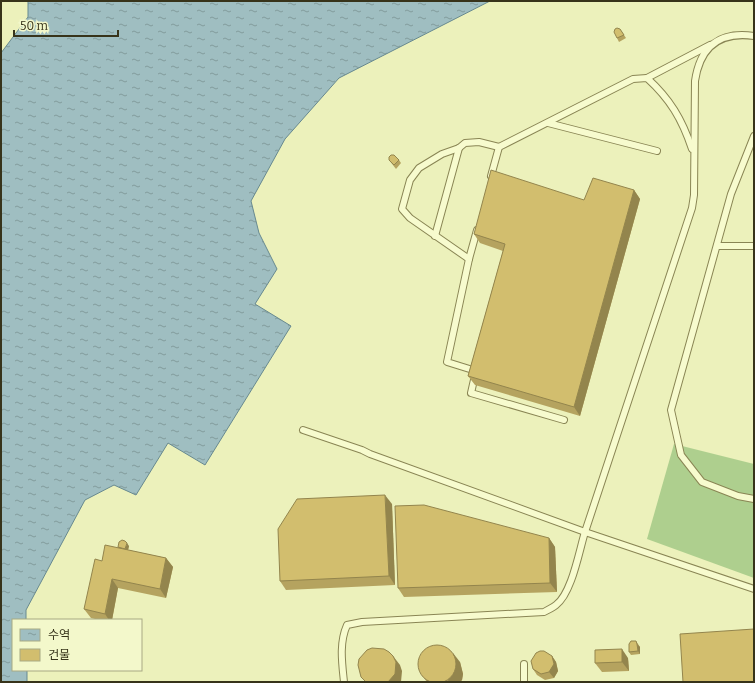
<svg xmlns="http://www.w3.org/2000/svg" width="755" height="683" font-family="Bitter,'Noto Sans KR',serif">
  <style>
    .grass { fill: #aecf8e }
    .water { fill: url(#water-ripples); stroke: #67898f }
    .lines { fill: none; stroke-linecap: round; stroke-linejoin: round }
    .lane-casing { stroke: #898554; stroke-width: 8 }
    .lane { stroke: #f7fbce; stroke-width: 6 }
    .wall { fill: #b5a35f }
    .shaded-wall { fill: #93854d }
    .building { fill: #d2be6e; stroke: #93854d }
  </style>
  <defs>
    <pattern id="water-ripples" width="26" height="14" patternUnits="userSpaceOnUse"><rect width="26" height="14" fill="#9fbec1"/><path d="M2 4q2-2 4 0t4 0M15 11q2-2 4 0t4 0" fill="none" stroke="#829b9c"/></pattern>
  </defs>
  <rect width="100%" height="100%" fill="#ecf1bb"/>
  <!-- grass -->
  <polygon class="grass" points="674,444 754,464 754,578 647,539"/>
  <!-- water -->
  <polygon class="water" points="28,1 490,1 339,78 285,139 251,201 259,233 277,269 255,304 291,326 205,465 168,443 136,495 114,485 85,500 26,610 26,620 13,620 13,670 27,670 27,682 1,682 1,53 28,17"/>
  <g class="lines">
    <!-- lane casing -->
    <g class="lane-casing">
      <g id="lane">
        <polyline points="647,78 710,45"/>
        <polyline points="548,123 657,151"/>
        <polyline points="754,136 731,194 671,410 681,455 702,482 738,496 754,499"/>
        <path d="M491,176L499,147L633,79L647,78C670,99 682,119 692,149"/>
        <polyline points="477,230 469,259 447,362 476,371 471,393 564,420"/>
        <polyline points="435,236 459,148"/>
        <polyline points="717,246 754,246"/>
        <polyline points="469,259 410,218 402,209 410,180 419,168 442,154 459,148 465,143 479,142 499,147"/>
        <polyline points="303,430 362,450 370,454 585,532 754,589"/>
        <polyline points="524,664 524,682"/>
        <path d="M344,682C342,663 339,643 347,625L362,622L544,612C548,610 552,608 556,605C572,593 579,551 585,532L692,208L694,195L695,81C700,47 719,31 754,36"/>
      </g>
    </g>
    <!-- lane -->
    <use href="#lane" class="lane"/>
  </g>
  <!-- wall -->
  <g class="wall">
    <polygon points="620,29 626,38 619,42 617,38"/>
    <polygon points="389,160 399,160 401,163 396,169"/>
    <polygon points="634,190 640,199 580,416 475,385 468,376 503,251 480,243 474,234 584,200"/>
    <polygon points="392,504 395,585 286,590 280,581"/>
    <polygon points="549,538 555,547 557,592 404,597 398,588"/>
    <polygon points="129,546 128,550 166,558 173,567 166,598 118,588 112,620 99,620 91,618 84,609 102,561 118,547"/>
    <polygon points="636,641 640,647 640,654 631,655 629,652"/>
    <polygon points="552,656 556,662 558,671 554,678 545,680 537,675 533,669"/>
    <polygon points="628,658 629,671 602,672 595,663"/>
    <polygon points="460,662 463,674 462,680 460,682 427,682 421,674"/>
  </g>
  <!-- shaded-wall -->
  <g class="shaded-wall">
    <polygon points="634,190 640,199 580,416 574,407"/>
    <polygon points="385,495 392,504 395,585 389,576"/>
    <polygon points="549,538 555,547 557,592 550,583"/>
    <polygon points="127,543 129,546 127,554 125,550"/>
    <polygon points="166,558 173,567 166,598 160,589"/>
    <polygon points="112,579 118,588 112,620 109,620 105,614"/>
    <polygon points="637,644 640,647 640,654 638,651"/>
    <polygon points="622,649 628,658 629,671 622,662"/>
    <polygon points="453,653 460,662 463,674 462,680 460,682 449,682 448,680"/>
    <polygon points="393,656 400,665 402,671 401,682 388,682"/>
    <polygon points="552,656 556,662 558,671 554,678 549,672"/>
  </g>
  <!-- building -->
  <g class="building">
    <polygon points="617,28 620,29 624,35 617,38 614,32 615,29"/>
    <polygon points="391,155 394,155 399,160 394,165 389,160 389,157"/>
    <polygon points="491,170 584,200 593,178 634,190 574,407 468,376 505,244 474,234"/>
    <polygon points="385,495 389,576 280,581 278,529 297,499"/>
    <polygon points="424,505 549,538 550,583 398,588 395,506"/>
    <polygon points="122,540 125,541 127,543 125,549 118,547 119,542"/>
    <polygon points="105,545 166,558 160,589 112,579 105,614 84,609 95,559 102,561"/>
    <polygon points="754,629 754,682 683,682 680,634"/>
    <polygon points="631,641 636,641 637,644 638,651 629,652 629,644"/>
    <circle cx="437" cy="664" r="19"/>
    <polygon points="372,648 384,649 389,652 393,656 396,662 395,674 388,682 366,682 361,677 358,665 359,659 367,650"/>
    <polygon points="622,649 622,662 595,663 595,650"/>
    <polygon points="540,651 544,651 552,656 554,664 549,672 541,674 533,669 531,661 536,653"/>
  </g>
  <!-- border -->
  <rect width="755" height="683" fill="none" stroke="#37331a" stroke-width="4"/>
  <!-- legend -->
  <rect x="12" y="619" width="130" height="52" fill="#f3f8cb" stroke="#a8a984"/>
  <rect x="20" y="629" width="20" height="12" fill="url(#water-ripples)" stroke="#a8a984"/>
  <text x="48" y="639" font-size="12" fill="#37331a">수역</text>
  <rect x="20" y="649" width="20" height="12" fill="#d2be6e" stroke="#a8a984"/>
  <text x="48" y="659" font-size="12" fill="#37331a">건물</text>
  <!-- scale -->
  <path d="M14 30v6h104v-6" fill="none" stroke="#37331a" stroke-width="2"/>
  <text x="20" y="30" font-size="12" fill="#37331a" stroke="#f3f8cb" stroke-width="3" paint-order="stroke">50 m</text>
</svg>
